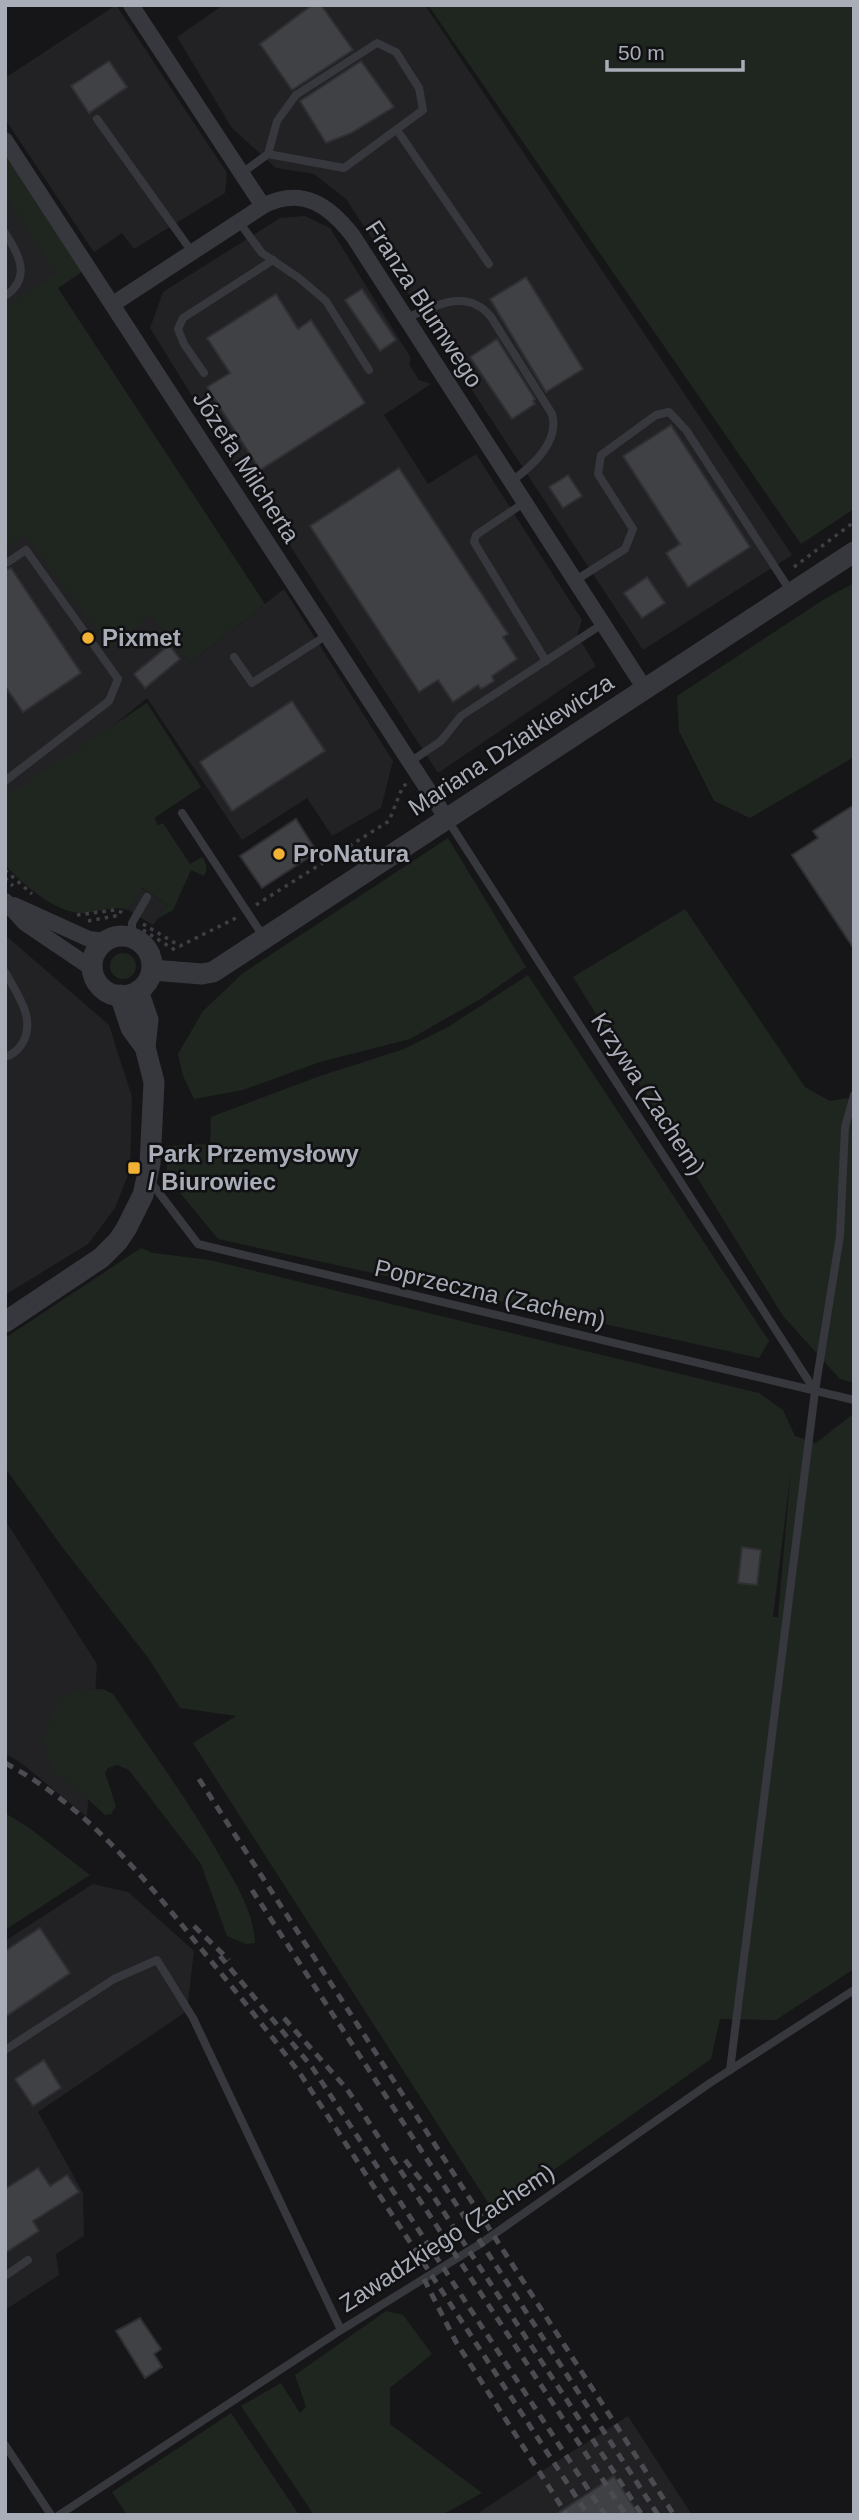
<svg xmlns="http://www.w3.org/2000/svg" width="859" height="2520" font-family="Helvetica,sans-serif">
  <style>
    .built { fill: #222225 }
    .green { fill: #1e261f; fill-rule: evenodd }
    .building { fill: #404145; stroke: #303034; stroke-width: 2 }
    .lines { fill: none; stroke-linecap: round; stroke-linejoin: round }
    .path { stroke: #3d3f44; stroke-width: 3.5; stroke-dasharray: 3.5 5; stroke-linecap: butt }
    .service { stroke: #37383d; stroke-width: 8 }
    .minor { stroke: #37383d; stroke-width: 16 }
    .tertiary { stroke: #37383d; stroke-width: 21 }
    .rail { stroke: #4a4c52; stroke-width: 5; stroke-dasharray: 9 7; stroke-linecap: butt }
    .poi-dot { fill: #f2b134; stroke: #111113; stroke-width: 2.5 }
    .labels { text-anchor: middle; stroke-width: 5; stroke-linejoin: round; paint-order: stroke }
    .street-label { font-size: 24px; fill: #a8adb8; stroke: #111113 }
    .poi-label { font-size: 24px; font-weight: bold; fill: #a8adb8; stroke: #111113; text-anchor: start }
  </style>
  <rect width="100%" height="100%" fill="#161618"/>
  <!-- built -->
  <g class="built">
    <polygon points="116,5 227,173 225,193 134,249 122,233 94,252 5,119 5,78"/>
    <polygon points="223,5 425,5 792,555 643,650 346,199 314,174 276,168 232,128 177,37"/>
    <polygon points="5,171 74,277 5,322"/>
    <polygon points="305,216 330,228 411,358 409,364 419,380 431,384 384,415 428,484 476,454 582,620 577,635 596,666 438,773 259,498 255,498 150,328 163,292 280,218"/>
    <polygon points="32,521 150,613 190,663 284,589 393,761 381,808 332,836 307,798 242,840 147,698 5,814 5,537"/>
    <polygon points="141,888 168,905 153,925 128,910"/>
    <polygon points="5,935 109,1025 132,1097 130,1170 115,1208 88,1244 5,1295"/>
    <polygon points="5,1520 97,1664 87,1817 20,1762 5,1754"/>
    <polygon points="93,1884 128,1892 194,1951 187,2011 38,2112 83,2193 84,2236 56,2254 59,2275 5,2310 5,1941"/>
    <polygon points="628,2416 692,2515 475,2515 531,2478"/>
  </g>
  <!-- green -->
  <g class="green">
    <polygon points="428,5 854,5 854,509 801,544"/>
    <polygon points="5,153 82,272 58,288 265,604 190,663 150,614 111,648 25,535 5,548 5,308 57,273 5,195"/>
    <polygon points="854,583 854,757 750,818 714,801 679,731 677,696 826,598"/>
    <path d="M147,703L201,787L154,818L158,825L163,823L190,864L202,857C207,864 208,868 204,876L191,870L173,910L157,919L168,905L142,888L128,910C112,905 101,912 84,913C56,914 23,884 5,865V797Z"/>
    <polygon points="448,838 526,967 482,998 410,1039 320,1062 243,1090 194,1099 183,1076 178,1054 203,1011 243,973"/>
    <polygon points="685,909 805,1087 830,1101 854,1097 854,1383 840,1379 783,1316 573,977"/>
    <circle cx="123" cy="966" r="13"/>
    <polygon points="528,975 769,1341 759,1358 218,1239 167,1177 166,1146 210,1144 211,1117 317,1077 404,1049 448,1027"/>
    <path d="M141,1248L153,1253L210,1260L759,1393L783,1410L795,1436L816,1443L854,1413V1969L776,2020L720,2019L711,2059L494,2212L193,1743L236,1716L180,1708L149,1659L63,1548L5,1468V1338ZM791,1469L778,1617H773L791,1470Z"/>
    <path d="M103,1689L113,1694C150,1749 190,1802 222,1860C237,1885 254,1914 255,1943L246,1944L227,1936L201,1864L129,1770L117,1765L108,1768L105,1773L116,1806L111,1814L105,1815L74,1786L53,1772L43,1739L59,1700L76,1690Z"/>
    <polygon points="5,1813 28,1827 90,1875 5,1930"/>
    <polygon points="386,2311 403,2315 432,2354 390,2388 390,2424 482,2493 442,2515 314,2515 241,2406 281,2383 300,2413 306,2407 295,2375"/>
    <polygon points="231,2413 299,2515 127,2515 112,2492"/>
  </g>
  <!-- building -->
  <g class="building">
    <polygon points="312,5 321,5 353,50 292,90 260,44"/>
    <polygon points="109,61 127,87 89,113 71,86"/>
    <polygon points="361,61 394,107 351,133 326,143 300,101"/>
    <polygon points="526,277 583,369 546,392 490,299"/>
    <polygon points="362,289 396,340 380,351 345,300"/>
    <polygon points="276,294 298,329 311,320 365,403 260,470 207,387 230,373 207,338"/>
    <polygon points="497,339 535,399 533,401 535,404 512,419 470,357"/>
    <polygon points="671,425 750,547 688,587 666,553 680,544 623,456"/>
    <polygon points="399,468 508,634 503,637 517,659 492,676 494,681 481,689 478,685 453,702 438,680 419,692 310,526"/>
    <polygon points="568,475 582,496 563,508 549,487"/>
    <polygon points="11,568 81,673 23,712 5,686 5,570"/>
    <polygon points="647,577 665,603 642,618 624,593"/>
    <polygon points="169,645 180,659 145,688 134,674"/>
    <polygon points="292,701 325,751 232,811 200,762"/>
    <polygon points="854,805 854,949 792,855 818,838 813,831"/>
    <polygon points="296,819 317,852 262,888 240,856"/>
    <polygon points="742,1547 761,1550 757,1585 738,1583"/>
    <polygon points="40,1928 70,1973 5,2017 5,1951"/>
    <polygon points="44,2060 61,2088 33,2106 15,2079"/>
    <polygon points="38,2168 50,2186 67,2175 79,2192 33,2221 39,2231 5,2253 5,2189"/>
    <polygon points="140,2318 161,2349 154,2354 162,2367 145,2378 116,2331"/>
    <polygon points="614,2476 639,2515 555,2515 587,2494"/>
  </g>
  <g class="lines">
    <!-- path -->
    <g class="path">
      <polyline points="794,567 854,522"/>
      <polyline points="5,870 32,894"/>
      <polyline points="5,878 13,886"/>
      <polyline points="256,905 389,821 403,786 407,784"/>
      <polyline points="77,915 115,910 124,913"/>
      <polyline points="88,921 115,916 121,918"/>
      <polyline points="143,924 180,946 238,917"/>
      <polyline points="143,930 178,952"/>
    </g>
    <!-- service -->
    <g class="service">
      <polyline points="97,119 192,252"/>
      <polyline points="397,130 489,264"/>
      <polyline points="242,173 268,154 344,168 423,110 419,88 396,52 377,43 296,95 277,121 268,154"/>
      <polyline points="239,222 262,253 299,278 326,301 369,370"/>
      <path d="M5,233C19,254 32,278 5,296"/>
      <path d="M406,318C436,306 467,287 491,317L552,414C560,442 532,466 512,481"/>
      <polyline points="204,373 184,344 178,329 183,318 273,260"/>
      <polyline points="525,502 476,535 474,542 546,661"/>
      <polyline points="5,564 26,550 118,679 109,701 5,781"/>
      <polyline points="576,580 625,549 633,529 598,474 601,455 656,415 669,412 686,430 791,592"/>
      <polyline points="234,657 252,683 327,635"/>
      <polyline points="410,762 441,741 461,716 604,623"/>
      <polyline points="182,813 263,936"/>
      <polyline points="447,819 815,1391"/>
      <polyline points="132,938 132,923 147,897"/>
      <path d="M5,972C17,994 37,1019 22,1044C18,1050 12,1055 5,1057"/>
      <polyline points="150,1181 198,1244 854,1400"/>
      <polyline points="5,2050 114,1979 157,1960 193,2018 341,2330"/>
      <polyline points="730,2070 815,1391 840,1236 845,1127 854,1095"/>
      <polyline points="5,2276 28,2260"/>
      <polyline points="5,2445 51,2515"/>
      <polyline points="59,2515 341,2330 480,2244 710,2083 854,1990"/>
    </g>
    <!-- minor -->
    <g class="minor">
      <path d="M131,5L263,206C302,186 329,205 353,236L645,689"/>
      <polyline points="5,140 447,819"/>
      <polyline points="113,304 263,206"/>
      <polyline points="5,901 25,923 93,969"/>
      <polyline points="14,905 89,939 105,941"/>
    </g>
    <!-- tertiary -->
    <g class="tertiary">
      <circle cx="122" cy="966" r="30"/>
      <polyline points="152,970 202,974 213,972 854,552"/>
      <polyline points="138,991 148,1020 145,1047"/>
      <polyline points="5,1322 101,1258 118,1241 126,1229 143,1195 150,1164 154,1082 145,1047 131,1028 120,995"/>
    </g>
    <!-- rail -->
    <g class="rail">
      <path d="M5,1763C85,1805 143,1876 198,1945C233,1988 268,2031 301,2075L588,2515"/>
      <polyline points="199,1779 674,2515"/>
      <polyline points="252,1890 658,2515"/>
      <polyline points="194,1926 229,1960"/>
      <polyline points="220,1956 312,2067 605,2515"/>
      <polyline points="284,2018 347,2089 626,2515"/>
      <polyline points="405,2160 430,2191 642,2515"/>
      <polyline points="424,2279 456,2342 567,2515"/>
    </g>
  </g>
  <!-- markers -->
  <g class="poi-dot">
    <circle cx="88" cy="638" r="7"/>
    <circle cx="279" cy="854" r="7"/>
    <rect x="127" y="1161" width="14" height="14" rx="3.5"/>
  </g>
  <g class="labels">
    <!-- street labels -->
    <g class="street-label">
      <text transform="translate(424 304) rotate(57)" y="8">Franza Blumwego</text>
      <text transform="translate(246 467) rotate(57)" y="8">Józefa Milcherta</text>
      <text transform="translate(511 745) rotate(-33)" y="8">Mariana Dziatkiewicza</text>
      <text transform="translate(648 1094) rotate(57)" y="8">Krzywa (Zachem)</text>
      <text transform="translate(490 1294) rotate(13)" y="8">Poprzeczna (Zachem)</text>
      <text transform="translate(447 2238) rotate(-33)" y="8">Zawadzkiego (Zachem)</text>
    </g>
    <!-- poi labels -->
    <g class="poi-label">
      <text x="102" y="646">Pixmet</text>
      <text x="293" y="862">ProNatura</text>
      <text x="148" y="1162">Park Przemysłowy<tspan x="148" dy="28">/ Biurowiec</tspan></text>
    </g>
  </g>
  <!-- border -->
  <rect width="859" height="2520" fill="none" stroke="#a8adb8" stroke-width="14"/>
  <!-- scale -->
  <path d="M607 60v10h136v-10" fill="none" stroke="#a8adb8" stroke-width="3.5"/>
  <text x="618" y="60" font-size="21" fill="#a8adb8" stroke="#111113" stroke-width="5" paint-order="stroke">50 m</text>
</svg>
